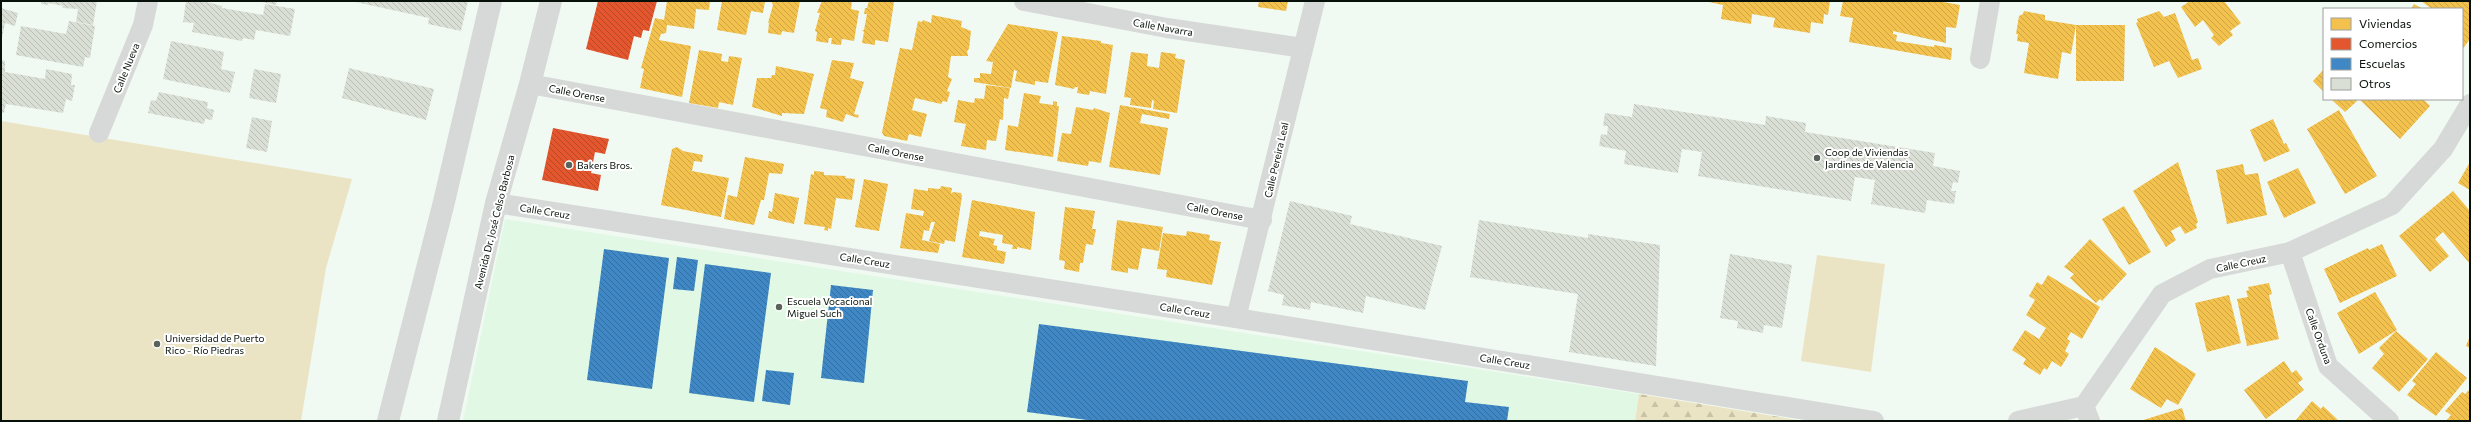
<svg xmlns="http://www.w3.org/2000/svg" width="2471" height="422" font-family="Commissioner,sans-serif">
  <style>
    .built { fill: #e1f9e4 }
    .forest { fill: url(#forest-firs) }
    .pitch { fill: #ebe4c4 }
    .homes { fill: url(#homes-back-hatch) }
    .shops { fill: url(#shops-back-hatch) }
    .schools { fill: url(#schools-back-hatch) }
    .building { fill: url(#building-back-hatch) }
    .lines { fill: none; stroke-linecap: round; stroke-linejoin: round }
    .street { stroke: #d7d9d8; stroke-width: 20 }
    .secondary { stroke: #d7d9d8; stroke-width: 22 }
    .poi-dot { fill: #59635b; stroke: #fff; stroke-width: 1.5 }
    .labels { text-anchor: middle; stroke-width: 4; stroke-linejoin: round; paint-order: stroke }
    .street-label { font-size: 10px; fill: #071109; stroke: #fff }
    .poi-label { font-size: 10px; fill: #071109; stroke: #fff; text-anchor: start }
  </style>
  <defs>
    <pattern id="forest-firs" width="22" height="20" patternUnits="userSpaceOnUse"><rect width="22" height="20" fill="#ebe4c4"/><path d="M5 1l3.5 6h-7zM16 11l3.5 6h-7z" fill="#c8c3a7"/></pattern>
    <pattern id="homes-back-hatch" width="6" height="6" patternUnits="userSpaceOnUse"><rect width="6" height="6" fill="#f2c14e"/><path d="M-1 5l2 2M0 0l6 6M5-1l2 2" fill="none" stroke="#cea543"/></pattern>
    <pattern id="shops-back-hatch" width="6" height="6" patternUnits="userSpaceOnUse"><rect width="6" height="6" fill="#e4572e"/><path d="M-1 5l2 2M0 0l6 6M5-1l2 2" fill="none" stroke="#b74725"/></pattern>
    <pattern id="schools-back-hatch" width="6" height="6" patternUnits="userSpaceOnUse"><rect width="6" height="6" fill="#3f88c5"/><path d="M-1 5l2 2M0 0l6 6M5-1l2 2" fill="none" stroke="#336e9e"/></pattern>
    <pattern id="building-back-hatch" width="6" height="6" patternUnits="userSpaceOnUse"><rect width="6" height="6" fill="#dadfd5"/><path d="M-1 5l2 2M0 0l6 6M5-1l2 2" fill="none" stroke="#babeb6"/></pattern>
  </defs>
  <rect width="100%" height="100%" fill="#f1faf2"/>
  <!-- built -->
  <polygon class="built" points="505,219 1639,394 1635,421 463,421"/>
  <!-- forest -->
  <polygon class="forest" points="1639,394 1804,421 1635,421"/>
  <!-- pitch -->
  <g class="pitch">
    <polygon points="1,121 352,179 326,268 301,421 1,421"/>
    <polygon points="1817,255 1885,264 1871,372 1801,361"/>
  </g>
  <!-- homes -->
  <g class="homes">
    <polygon points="667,1 710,1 709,10 696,9 694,29 667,25 666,33 661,34 659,40 691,46 682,97 640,88 644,69 641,68 655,18 664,20"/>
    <polygon points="722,1 765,1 763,13 751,11 746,35 717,30"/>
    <polygon points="771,1 800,1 794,33 782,31 781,35 768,33 769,23 768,23 773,5"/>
    <polygon points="822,1 852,1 851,9 859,11 854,41 842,39 841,45 831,44 832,38 829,38 828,43 816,41 817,32 815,31 820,13 817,13"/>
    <polygon points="869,1 894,2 888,42 875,40 875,45 862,43 864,32 862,30 864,30 867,14 864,14 865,8 867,8"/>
    <polygon points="1259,1 1288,1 1286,11 1258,7"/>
    <polygon points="1704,1 1830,1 1828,15 1824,14 1823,24 1811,22 1810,33 1773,27 1775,18 1752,14 1751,24 1721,19 1723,5"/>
    <polygon points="1843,1 1938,1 1960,5 1956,28 1946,27 1946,43 1893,31 1893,34 1897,35 1896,41 1934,47 1934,45 1952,48 1951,60 1849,42 1853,18 1840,16"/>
    <polygon points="2190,1 2224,1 2241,23 2230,31 2233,35 2219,46 2211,38 2214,35 2203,20 2195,27 2181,7"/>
    <polygon points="2421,1 2470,1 2470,39 2462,50 2462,9 2432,9"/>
    <polygon points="2414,4 2423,9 2411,9"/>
    <polygon points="2024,11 2045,15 2045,20 2076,25 2071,54 2062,52 2058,79 2024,73 2029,43 2017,41 2018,34 2016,34 2019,16 2023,14"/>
    <polygon points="2159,11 2164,17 2175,13 2192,60 2198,58 2202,69 2178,78 2169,61 2154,67 2136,23 2138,22 2137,19"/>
    <polygon points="932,15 962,21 961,27 971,31 969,49 967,51 968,56 951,56 948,77 952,79 947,91 950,92 947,102 943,101 941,104 915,98 912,110 927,114 921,137 909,134 907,141 884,136 882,132 900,48 912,50 918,21 922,22 923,20 931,23"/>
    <polygon points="1008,24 1058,32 1048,83 1035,81 1035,85 1015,81 1017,71 1014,70 1011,88 974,82 974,78 980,78 980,73 991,74 993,62 986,61"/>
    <polygon points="2076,25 2125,25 2124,81 2076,81"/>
    <polygon points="1062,36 1101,41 1101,43 1113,45 1106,94 1090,91 1089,95 1077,93 1078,87 1075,87 1074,89 1055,85"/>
    <polygon points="699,50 722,54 721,61 728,62 729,56 742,58 733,105 719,102 718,108 689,103"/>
    <polygon points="1131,52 1148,54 1147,66 1159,68 1161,52 1176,54 1175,58 1185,60 1177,113 1153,109 1154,101 1152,100 1151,108 1130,105 1131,98 1124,97"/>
    <polygon points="832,60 854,63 850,78 864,82 854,114 859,115 858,118 846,114 843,122 826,117 827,110 820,108"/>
    <polygon points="776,66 814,74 804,114 782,113 782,116 752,107 757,78 771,78 772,75 775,75"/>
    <polygon points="2324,69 2324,92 2313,81"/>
    <polygon points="986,85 1010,88 1008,99 1004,98 1003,120 1000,119 996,141 987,140 986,150 961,146 966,124 954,122 958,100 974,103 975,98 984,99"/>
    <polygon points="1024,93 1041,96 1039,103 1053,105 1053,101 1057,102 1057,106 1059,106 1053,157 1005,150 1008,125 1018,127"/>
    <polygon points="2331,99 2355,99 2357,101 2345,112"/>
    <polygon points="2359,99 2423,99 2430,106 2400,139"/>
    <polygon points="1120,105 1170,114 1169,119 1142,114 1140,123 1168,128 1160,175 1109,167"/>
    <polygon points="1076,107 1093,110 1094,108 1110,113 1101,163 1089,161 1088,166 1057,161 1062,133 1071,134"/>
    <polygon points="2339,110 2377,176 2345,194 2307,129"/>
    <polygon points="2273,119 2284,144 2286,143 2290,151 2264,162 2250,130"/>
    <polygon points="677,147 683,151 703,155 702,162 694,161 692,171 729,178 721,217 661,205 672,149"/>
    <polygon points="745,157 784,164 782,174 769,173 764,200 761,200 754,225 724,219 728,195 737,197"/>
    <polygon points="2178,162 2198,222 2196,224 2197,228 2185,234 2180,226 2171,231 2176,240 2166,247 2133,191"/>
    <polygon points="2470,162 2470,190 2458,183"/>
    <polygon points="2243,164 2245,175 2258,173 2267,215 2227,224 2216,170"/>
    <polygon points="2298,168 2316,203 2284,218 2267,182"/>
    <polygon points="814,171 824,172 824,175 846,176 845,178 855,179 852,200 836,198 831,229 828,228 828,231 824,230 825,227 804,224 811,174 814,175"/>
    <polygon points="864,179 888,184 879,231 855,227"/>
    <polygon points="941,186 952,188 951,194 953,192 961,193 962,196 955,242 945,240 944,244 929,241 935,222 931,222 929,231 924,230 922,240 940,244 938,253 900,248 906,213 923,216 924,211 911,209 914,189 928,191 928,188 940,189"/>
    <polygon points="2453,191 2470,211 2470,264 2443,232 2435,239 2449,256 2430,272 2399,236"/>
    <polygon points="775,193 799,198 794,224 768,218 769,211 772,212"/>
    <polygon points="972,200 1035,212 1031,250 1017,247 1017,249 1012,249 1013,245 1002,243 1003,235 980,231 979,236 995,239 993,245 997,246 997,250 1006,252 1004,264 962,257"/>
    <polygon points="2124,206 2151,252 2129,265 2102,219"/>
    <polygon points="1065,207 1095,211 1092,229 1096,229 1093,245 1086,244 1083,263 1080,263 1079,272 1064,269 1065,261 1059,260"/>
    <polygon points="1117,220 1163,227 1159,251 1142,248 1138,270 1128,268 1128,273 1111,270"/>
    <polygon points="1187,231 1210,235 1209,240 1221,242 1212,285 1166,277 1167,270 1157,269 1163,233 1186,236"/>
    <polygon points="2090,239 2127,274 2102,301 2100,299 2096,303 2070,278 2074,274 2064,267"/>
    <polygon points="2382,244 2397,276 2340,303 2324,269 2368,248 2369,250"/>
    <polygon points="2048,275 2100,307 2082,339 2071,332 2067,339 2070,341 2065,351 2069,354 2061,367 2052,361 2047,370 2044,368 2040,375 2023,364 2026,359 2012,350 2025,330 2039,339 2046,328 2026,315 2035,300 2029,296 2037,282 2042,285"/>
    <polygon points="2269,283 2272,294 2269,295 2279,339 2247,346 2237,299 2248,297 2246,291 2249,290 2248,287"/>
    <polygon points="2375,292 2397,330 2359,354 2337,313"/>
    <polygon points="2229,295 2241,343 2207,352 2195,303"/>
    <polygon points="2396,331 2428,359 2399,392 2372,368 2384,354 2379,348"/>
    <polygon points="2470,336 2470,348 2466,346"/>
    <polygon points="2155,347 2196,374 2178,405 2167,399 2161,408 2130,389"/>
    <polygon points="2436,352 2467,378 2436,416 2407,395 2416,384 2412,381"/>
    <polygon points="2284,361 2292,373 2296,370 2303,379 2298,383 2304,390 2266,419 2244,390"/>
    <polygon points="2470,389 2470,421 2446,421 2451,415 2445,411 2462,392 2465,394"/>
    <polygon points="2312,401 2321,409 2323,406 2339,421 2295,421"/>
    <polygon points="2182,408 2186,421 2140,421"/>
  </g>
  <!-- shops -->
  <g class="shops">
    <polygon points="598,1 657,1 649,31 643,30 641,38 634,36 628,60 586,49"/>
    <polygon points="553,128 609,139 605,154 595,152 591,173 601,175 598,191 542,180"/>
  </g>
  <!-- schools -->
  <g class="schools">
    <polygon points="604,249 669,258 652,389 587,380"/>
    <polygon points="677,257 698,260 694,291 673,289"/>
    <polygon points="705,264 771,273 754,402 689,393"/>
    <polygon points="831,285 873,290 864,383 821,378"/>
    <polygon points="1039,324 1468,381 1465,402 1509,407 1507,421 1095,421 1027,412"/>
    <polygon points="766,370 794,373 790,405 762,401"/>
  </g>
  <!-- building -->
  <g class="building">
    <polygon points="41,1 97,1 93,25 76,22 78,9 62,8 63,6 49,3 48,5 41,4"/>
    <polygon points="186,1 203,1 222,6 222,8 263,15 265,4 295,9 290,36 256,30 254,40 243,38 242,41 192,32 194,23 183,22"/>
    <polygon points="257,1 277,1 276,5"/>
    <polygon points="351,1 468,1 461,31 428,24 429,18"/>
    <polygon points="1,8 18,13 15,26 5,23 2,38"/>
    <polygon points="69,21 95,26 90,58 85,57 83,67 16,55 21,26 66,34"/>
    <polygon points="171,41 224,52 221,69 235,72 230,93 163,79"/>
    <polygon points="1,60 5,61 5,72 45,79 46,69 72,74 71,85 75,85 72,101 66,99 63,113 6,104 4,113 1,112"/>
    <polygon points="349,68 434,89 426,120 342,98"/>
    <polygon points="254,69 281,74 276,103 249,98"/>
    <polygon points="159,92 208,102 207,108 214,110 212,120 205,119 204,124 148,113 151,100 156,101"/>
    <polygon points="1634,104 1765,125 1766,116 1806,123 1805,132 1935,153 1933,166 1960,171 1958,183 1953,182 1951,191 1956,191 1954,204 1927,200 1925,213 1871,204 1875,180 1855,177 1851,201 1698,176 1702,152 1682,149 1678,173 1624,164 1626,151 1599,146 1601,134 1607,135 1608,126 1603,126 1605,113 1632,117"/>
    <polygon points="252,117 272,121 267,152 246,148"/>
    <polygon points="1290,201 1352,216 1350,224 1442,246 1425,310 1366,296 1363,313 1311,302 1310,310 1282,305 1284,295 1268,291"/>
    <polygon points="1479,220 1588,238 1588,234 1660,245 1656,366 1569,352 1578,294 1470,277"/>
    <polygon points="1730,254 1792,265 1782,328 1764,325 1763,333 1737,328 1738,321 1720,318"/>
  </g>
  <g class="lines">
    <!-- street -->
    <g class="street">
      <polyline points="1024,1 1167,28 1303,48"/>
      <polyline points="1980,59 1990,1"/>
      <polyline points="530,84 1262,220"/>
      <polyline points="99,133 143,25 148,1"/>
      <polyline points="496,203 1236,318 1874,421"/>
      <polyline points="2290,252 2328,366 2389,421"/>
      <polyline points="1236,318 1315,1"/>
      <polyline points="2084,406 2090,421"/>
      <polyline points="2018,421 2084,406 2162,294 2210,269 2290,252 2392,205 2443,149 2470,104"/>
    </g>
    <!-- secondary -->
    <g class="secondary">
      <polyline points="388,421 443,206 491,1"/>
      <polyline points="448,421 496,203 530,84 551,1"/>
    </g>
  </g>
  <!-- markers -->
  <g class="poi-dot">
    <circle cx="1817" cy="158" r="4"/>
    <circle cx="569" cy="165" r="4"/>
    <circle cx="779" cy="307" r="4"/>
    <circle cx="157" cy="344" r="4"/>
  </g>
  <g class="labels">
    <!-- street labels -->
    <g class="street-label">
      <text transform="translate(1163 27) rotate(10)" y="4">Calle Navarra</text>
      <text transform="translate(126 68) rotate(-68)" y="4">Calle Nueva</text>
      <text transform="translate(577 93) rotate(11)" y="4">Calle Orense</text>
      <text transform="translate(896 152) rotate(11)" y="4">Calle Orense</text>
      <text transform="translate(1276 160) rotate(-77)" y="4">Calle Pereira Leal</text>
      <text transform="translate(545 211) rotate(9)" y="4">Calle Creuz</text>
      <text transform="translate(1215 211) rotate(11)" y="4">Calle Orense</text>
      <text transform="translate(494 222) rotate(-76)" y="4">Avenida Dr. José Celso Barbosa</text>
      <text transform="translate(865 260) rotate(9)" y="4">Calle Creuz</text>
      <text transform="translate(2241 263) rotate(-12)" y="4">Calle Creuz</text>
      <text transform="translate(1185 310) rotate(9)" y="4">Calle Creuz</text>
      <text transform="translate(2319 336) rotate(70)" y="4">Calle Orduna</text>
      <text transform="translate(1505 361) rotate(9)" y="4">Calle Creuz</text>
    </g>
    <!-- poi labels -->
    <g class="poi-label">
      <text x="1825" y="156">Coop de Viviendas<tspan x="1825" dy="12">Jardines de Valencia</tspan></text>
      <text x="577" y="169">Bakers Bros.</text>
      <text x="787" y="305">Escuela Vocacional<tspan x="787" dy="12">Miguel Such</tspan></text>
      <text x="165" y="342">Universidad de Puerto<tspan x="165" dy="12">Rico - Río Piedras</tspan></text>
    </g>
  </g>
  <!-- border -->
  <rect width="2471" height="422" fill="none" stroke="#071109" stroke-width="4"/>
  <!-- legend -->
  <rect x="2323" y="8" width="140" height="92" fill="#ffffff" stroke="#9ca09d"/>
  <rect x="2331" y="18" width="20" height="12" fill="#f2c14e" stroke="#9ca09d"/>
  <text x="2359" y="28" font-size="12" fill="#071109">Viviendas</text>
  <rect x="2331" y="38" width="20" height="12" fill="#e4572e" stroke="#9ca09d"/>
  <text x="2359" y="48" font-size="12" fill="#071109">Comercios</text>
  <rect x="2331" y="58" width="20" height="12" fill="#3f88c5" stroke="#9ca09d"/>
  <text x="2359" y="68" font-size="12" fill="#071109">Escuelas</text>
  <rect x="2331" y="78" width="20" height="12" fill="#dadfd5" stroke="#9ca09d"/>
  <text x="2359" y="88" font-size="12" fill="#071109">Otros</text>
</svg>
